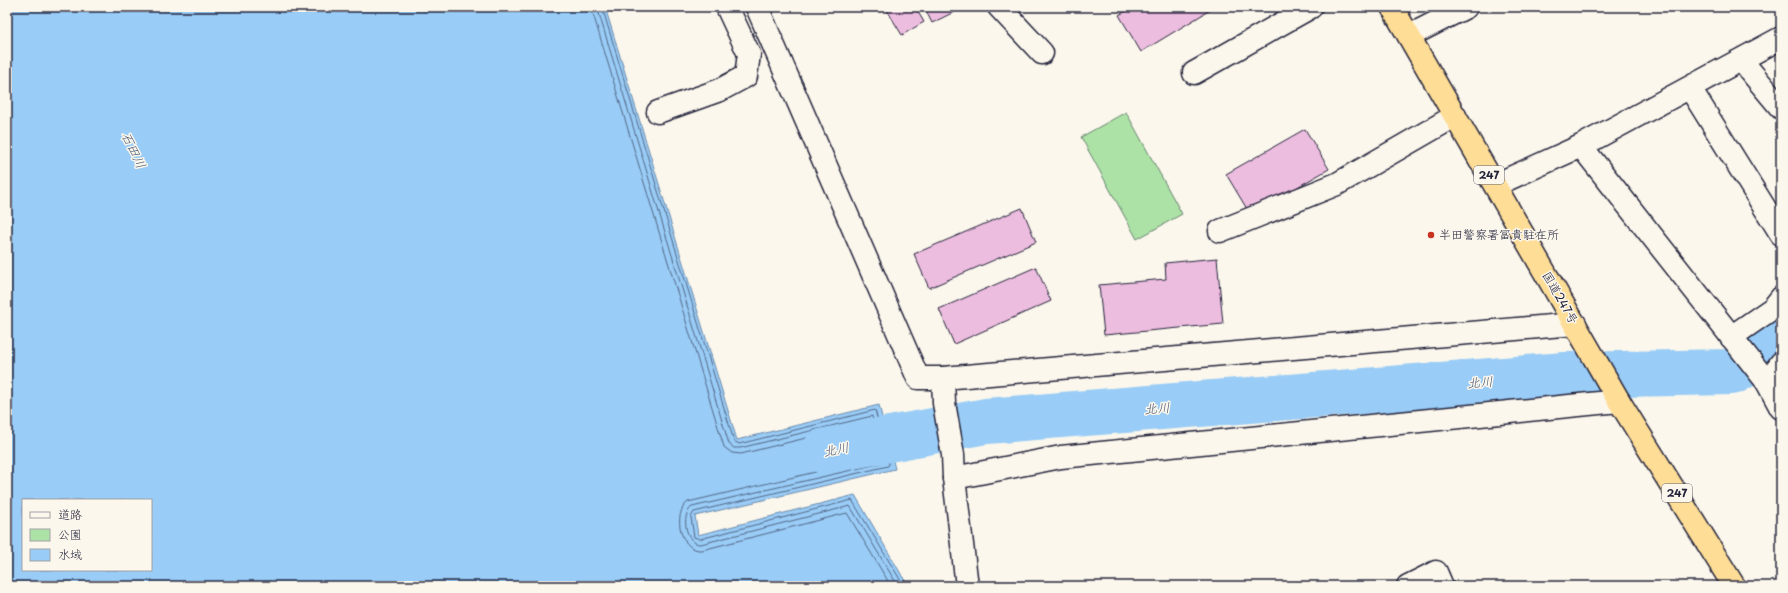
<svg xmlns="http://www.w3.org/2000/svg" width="1788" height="593" font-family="'Playpen Sans','Klee One',sans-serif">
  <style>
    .green { fill: #ace2a5; stroke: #678270 }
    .water { fill: #99ccf6; stroke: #6988ab; fill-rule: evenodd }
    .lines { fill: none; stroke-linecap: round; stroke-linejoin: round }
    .shore { stroke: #526686; stroke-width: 1 }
    .river { stroke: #99ccf6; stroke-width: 46 }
    .building { fill: #edbddf; stroke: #22223b }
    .minor-casing { stroke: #22223b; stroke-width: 25 }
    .highway-casing { stroke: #22223b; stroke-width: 25 }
    .minor { stroke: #fbf7ec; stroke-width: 22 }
    .highway { stroke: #fedd96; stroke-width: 22 }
    .poi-dot { fill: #c8321e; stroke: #fbf7ec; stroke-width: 1.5 }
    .labels { text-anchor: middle; stroke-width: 3; stroke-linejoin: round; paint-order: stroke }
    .shield { fill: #fbf7ec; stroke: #636270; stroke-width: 1 }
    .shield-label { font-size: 11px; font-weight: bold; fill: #22223b }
    .poi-label { font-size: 12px; fill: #22223b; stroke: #fbf7ec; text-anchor: start }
    .street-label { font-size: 12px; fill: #22223b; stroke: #fbf7ec }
    .water-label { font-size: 13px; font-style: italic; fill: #465573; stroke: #fbf7ec }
  </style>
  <rect width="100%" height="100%" fill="#fbf7ec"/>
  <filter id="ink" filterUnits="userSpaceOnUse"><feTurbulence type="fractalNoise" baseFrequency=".025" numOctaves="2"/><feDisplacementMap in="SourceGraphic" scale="8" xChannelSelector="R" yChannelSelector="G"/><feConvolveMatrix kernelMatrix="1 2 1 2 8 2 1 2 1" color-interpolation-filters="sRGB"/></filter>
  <g filter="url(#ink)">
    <!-- green -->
    <polygon class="green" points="1126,112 1182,214 1137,239 1081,137"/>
    <!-- water -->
    <path class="water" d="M7,7H605L737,440L879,405L895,469L695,516L698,535L855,495L908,586H7ZM23,500H151V570H23Z"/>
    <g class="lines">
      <!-- shore -->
      <g class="shore">
        <path d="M591,7L724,447L732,453L741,454L867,423L869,425L876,456L875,458L688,502C672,513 680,552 702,550L847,513L891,586"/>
        <path d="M597,7L729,444L734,448H740L872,416L883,460L882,463L692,507C680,515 686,545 701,544L850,506L898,586"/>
        <polyline points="602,7 734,441 739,444 875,410 889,464 888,466 694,512 691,517 694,537 700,539 852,500 904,586"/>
      </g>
      <!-- river -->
      <polyline class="river" points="825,451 986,421 1565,375 1732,372 1763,354 1781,334"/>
    </g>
    <!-- building -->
    <g class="building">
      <polygon points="885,7 915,7 924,22 902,35"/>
      <polygon points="924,7 964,7 932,23"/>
      <polygon points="1133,7 1215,7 1141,52 1119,15"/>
      <polygon points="1305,129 1329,169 1250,214 1226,174"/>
      <polygon points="1022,208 1036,242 929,288 914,254"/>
      <polygon points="1217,258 1223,324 1104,335 1099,285 1166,279 1165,263"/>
      <polygon points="1036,267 1051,301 954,344 939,309"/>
    </g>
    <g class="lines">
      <!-- minor casing -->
      <g class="minor-casing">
        <g id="minor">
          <polyline points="757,7 918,378 943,378 944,403 953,455 954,478 967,586"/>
          <polyline points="999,7 1042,53"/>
          <polyline points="1409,36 1466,7"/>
          <polyline points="1741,60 1781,108"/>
          <polyline points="1194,73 1311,7"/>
          <polyline points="1690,88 1781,234"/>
          <polyline points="658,112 720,90 746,76 749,54 727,7"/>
          <polyline points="1581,146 1767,382 1781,408"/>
          <polyline points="1495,185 1581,146 1781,38"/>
          <polyline points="1220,231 1337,184 1455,116"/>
          <polyline points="1731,337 1773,308 1781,298"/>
          <polyline points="943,378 1575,324"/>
          <polyline points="1767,382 1781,363"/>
          <polyline points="954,478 1061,457 1619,401"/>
          <polyline points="1408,586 1436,572 1442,586"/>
        </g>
      </g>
      <!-- highway casing -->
      <g class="highway-casing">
        <polyline id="highway" points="1392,7 1619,401 1734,586"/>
      </g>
      <!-- minor -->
      <use href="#minor" class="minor"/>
      <!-- highway -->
      <use href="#highway" class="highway"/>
    </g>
  </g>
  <!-- markers -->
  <circle class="poi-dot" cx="1431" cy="235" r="4"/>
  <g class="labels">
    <!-- shield labels -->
    <g class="shield">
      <rect x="1474" y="166" width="30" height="18" rx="3"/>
      <rect x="1662" y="484" width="30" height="18" rx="3"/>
    </g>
    <g class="shield-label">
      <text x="1489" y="179">247</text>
      <text x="1677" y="497">247</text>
    </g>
    <!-- poi labels -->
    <g class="poi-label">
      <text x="1439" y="239">半田警察署冨貴駐在所</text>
    </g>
    <!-- street labels -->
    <g class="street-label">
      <text transform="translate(1560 298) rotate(60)" y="4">国道247号</text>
    </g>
    <!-- water labels -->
    <g class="water-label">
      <text transform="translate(134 150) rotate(64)" y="5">石田川</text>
      <text transform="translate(1480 382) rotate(-5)" y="5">北川</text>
      <text transform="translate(1157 408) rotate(-5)" y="5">北川</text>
      <text transform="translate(836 449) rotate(-11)" y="5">北川</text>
    </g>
  </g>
  <!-- margin -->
  <rect width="1788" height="593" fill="none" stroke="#fbf7ec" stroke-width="24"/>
  <rect x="12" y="12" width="1764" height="569" fill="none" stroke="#22223b" stroke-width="1.5" filter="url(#ink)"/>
  <!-- legend -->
  <rect x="22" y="499" width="130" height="72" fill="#fbf7ec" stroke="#a4a2a5"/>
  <rect x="30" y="512" width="20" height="6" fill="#fbf7ec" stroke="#a4a2a5"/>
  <text x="58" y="519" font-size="12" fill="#22223b">道路</text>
  <rect x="30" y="529" width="20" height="12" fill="#ace2a5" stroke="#a4a2a5"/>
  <text x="58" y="539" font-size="12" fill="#22223b">公園</text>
  <rect x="30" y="549" width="20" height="12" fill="#99ccf6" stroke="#a4a2a5"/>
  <text x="58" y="559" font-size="12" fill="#22223b">水域</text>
</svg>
